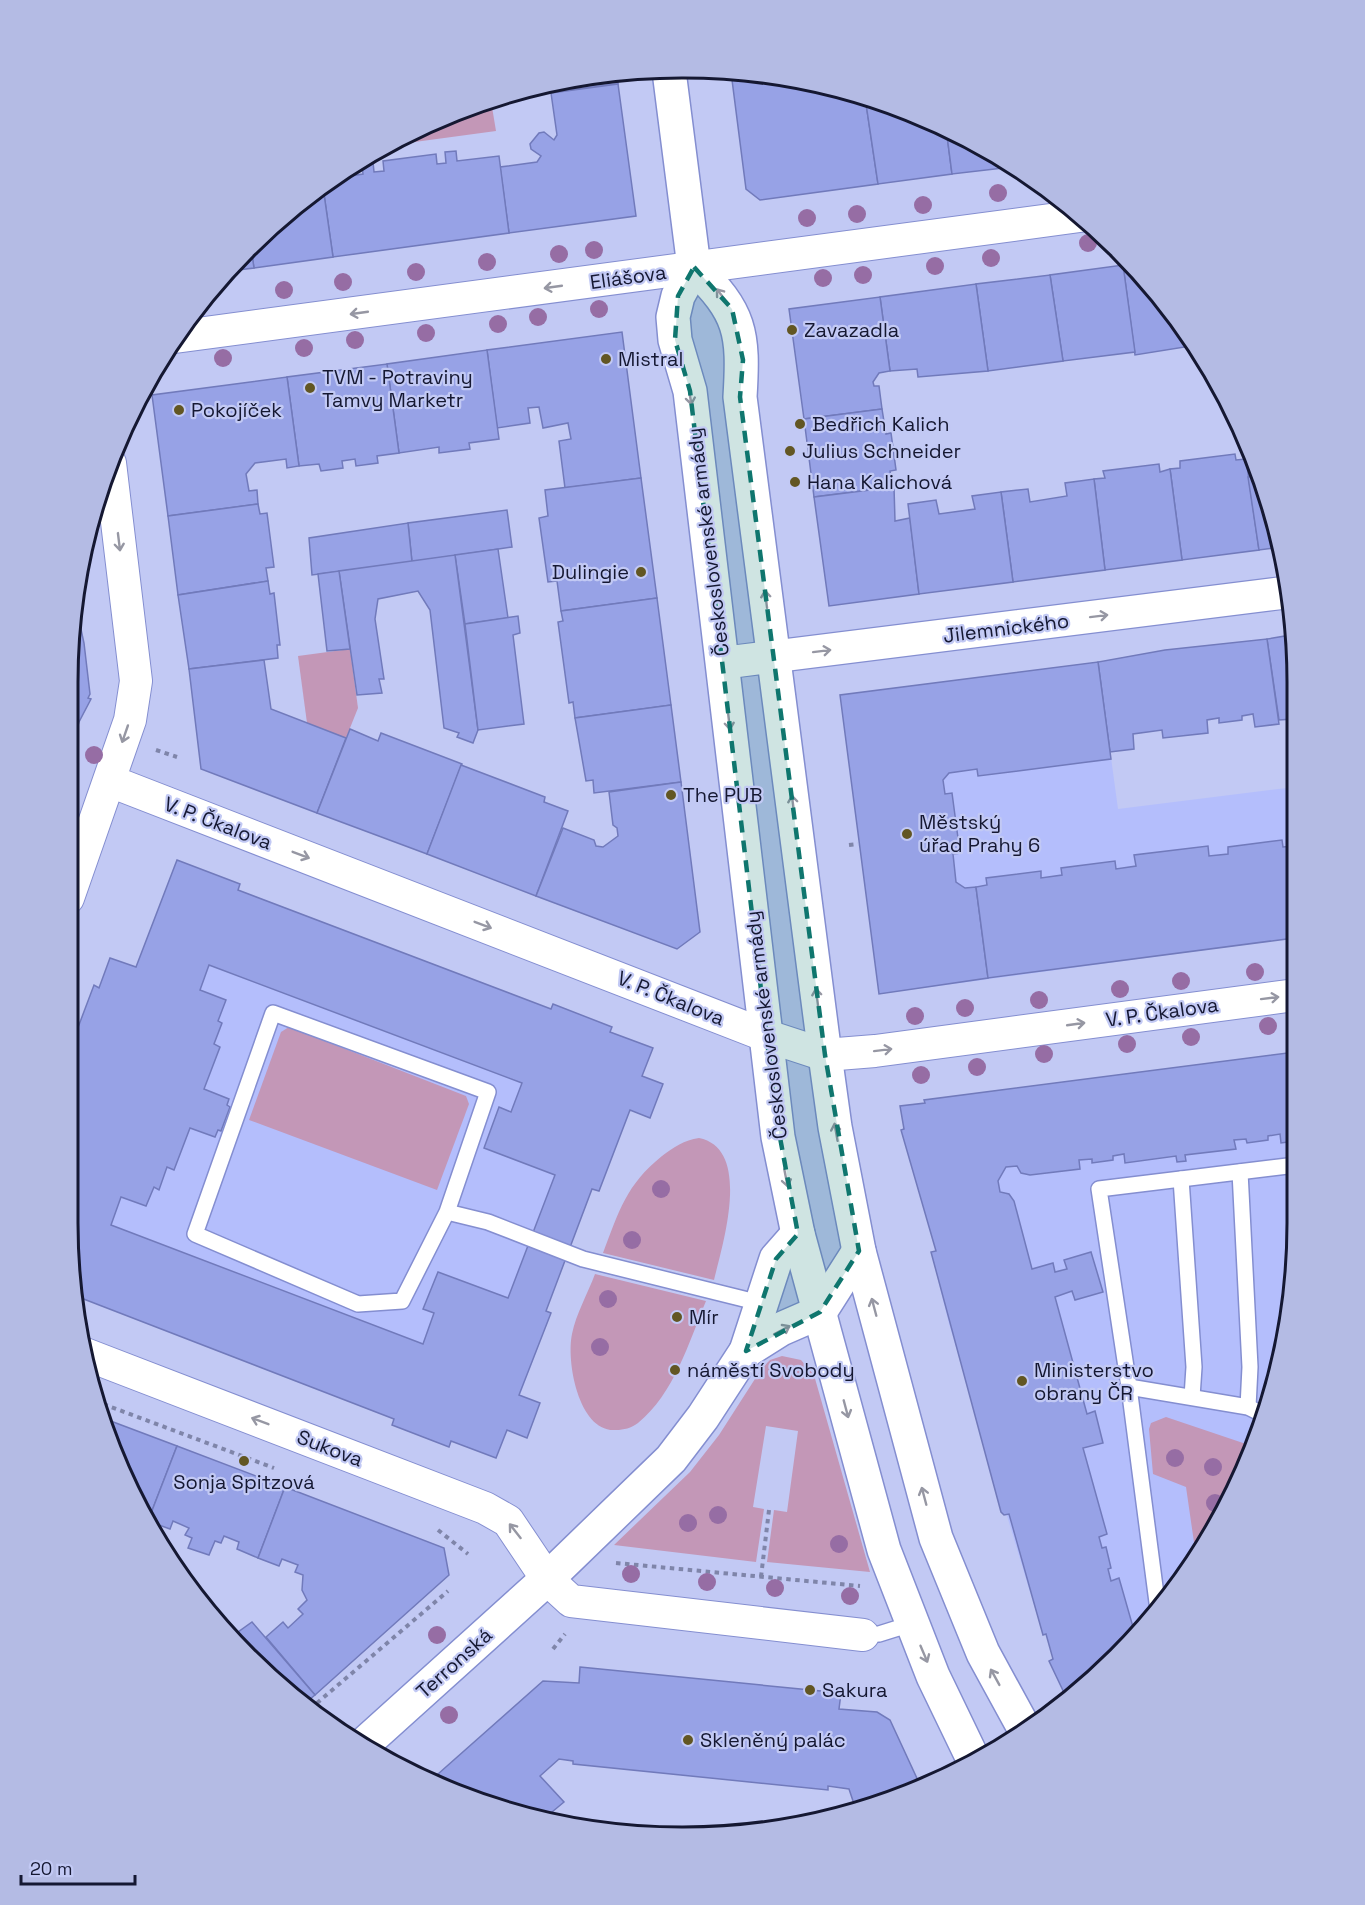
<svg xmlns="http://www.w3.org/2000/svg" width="1365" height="1905" font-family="'Space Grotesk',sans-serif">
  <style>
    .built { fill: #b4befc }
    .green { fill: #c397b7 }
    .building { fill: #97a2e6; stroke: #717abb; stroke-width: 1.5; fill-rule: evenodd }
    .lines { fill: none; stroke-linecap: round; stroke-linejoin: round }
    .lane-casing { stroke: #848ed0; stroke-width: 18 }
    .street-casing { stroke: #848ed0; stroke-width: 34 }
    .secondary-casing { stroke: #848ed0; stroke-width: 36 }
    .path { stroke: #7f85a9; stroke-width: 4; stroke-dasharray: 4.5 4.5; stroke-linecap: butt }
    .lane { stroke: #fff; stroke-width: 15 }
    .street { stroke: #fff; stroke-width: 32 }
    .secondary { stroke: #fff; stroke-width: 33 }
    .tree { fill: #966da4 }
    .oneway { stroke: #9697a3 }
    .marked { fill: #0f766e; fill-opacity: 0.2; stroke: #0f766e; stroke-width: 4.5; stroke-dasharray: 12 8; stroke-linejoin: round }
    .poi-dot { fill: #625623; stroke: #c2c9f4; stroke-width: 2 }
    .labels { text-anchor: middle; stroke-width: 4.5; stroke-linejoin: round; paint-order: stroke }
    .street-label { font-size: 20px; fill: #151832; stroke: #c2c9f4 }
    .poi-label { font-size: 20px; fill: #151832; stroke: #c2c9f4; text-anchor: start }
    .rim { fill: none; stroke: #151832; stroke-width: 3 }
  </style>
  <rect width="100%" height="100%" fill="#c2c9f4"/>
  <!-- built -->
  <g class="built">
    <polygon points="1098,662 1118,809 1287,788 1294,846 1294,938 879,994 840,695"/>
    <polygon points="177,860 240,884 239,890 551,1009 553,1004 612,1027 610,1032 653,1048 642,1076 663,1084 650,1118 629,1110 599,1191 592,1189 546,1311 551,1313 520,1395 540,1403 527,1438 507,1430 496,1458 451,1441 449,1447 392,1425 394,1418 81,1298 78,1304 68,1222 68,1054 94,985 100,987 110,958 136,967"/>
    <polygon points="1295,1052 1296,1262 1277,1381 1234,1494 1171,1597 1088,1685 1067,1699 1049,1661 1053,1659 1046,1634 1043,1635 949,1324 931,1252 936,1250 901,1130 904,1128 900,1106 924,1103 924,1100"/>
  </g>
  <!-- green -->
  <g class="green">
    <polygon points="491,101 496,131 385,146 479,103"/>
    <polygon points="350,649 358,708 346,738 307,723 298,656"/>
    <polygon points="289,1027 466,1096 469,1104 437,1190 249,1120 281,1032"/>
    <path d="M699,1138C753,1149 722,1246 714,1280L603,1253C619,1211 626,1185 662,1156C674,1147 684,1140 699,1138Z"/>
    <path d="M595,1274L706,1301C689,1342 674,1394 638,1423C631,1428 624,1430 616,1430C579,1433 566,1362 572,1334C576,1314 588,1293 595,1274Z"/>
    <polygon points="782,1356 801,1360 814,1375 870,1572 767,1562 774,1510 787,1512 798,1431 766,1426 753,1507 764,1509 756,1562 614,1545 690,1472 719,1435 762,1368 770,1360"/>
    <polygon points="1166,1417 1252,1446 1234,1494 1196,1556 1186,1487 1153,1474 1149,1429 1151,1423"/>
  </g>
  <!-- building -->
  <g class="building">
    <polygon points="735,71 830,86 836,93 850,91 865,97 878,184 760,200 746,189 731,72"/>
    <polygon points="617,72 618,84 517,97 517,93 602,73"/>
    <polygon points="618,84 636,216 509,233 500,167 537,162 541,156 531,149 530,144 539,133 544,132 554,140 557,135 551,93"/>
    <polygon points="865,97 946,128 952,174 878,184"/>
    <polygon points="946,128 954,131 1012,167 952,174"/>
    <polygon points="456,151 457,161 499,156 509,233 333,257 323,187 336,178 363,174 362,164 373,162 374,172 384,171 383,161 436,154 437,164 446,163 445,152"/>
    <polygon points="323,187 333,257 254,268 251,248 277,220"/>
    <polygon points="251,248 254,268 229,271"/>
    <polygon points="1131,264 1145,277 1191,346 1135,355 1123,265"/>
    <polygon points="1123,265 1135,352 1063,361 1050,275"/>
    <polygon points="1050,275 1063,361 988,371 976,284"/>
    <polygon points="976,284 988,371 918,377 917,369 890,371 880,297"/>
    <polygon points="880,297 890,371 879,373 873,382 874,386 879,386 882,409 804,419 789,309"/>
    <polygon points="622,332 641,478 565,488 559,441 571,439 568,423 543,428 539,407 528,408 530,423 497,428 487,350"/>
    <polygon points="487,350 499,439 469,443 470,449 439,453 439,447 399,453 387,364"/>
    <polygon points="387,364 399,453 377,456 378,463 356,466 355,459 342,461 343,468 321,471 319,464 299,466 287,377"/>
    <polygon points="287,377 299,466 287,468 286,459 255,463 246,474 249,491 257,490 258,504 168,516 152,395"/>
    <polygon points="882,409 886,434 891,433 896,470 890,471 893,487 814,497 804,419"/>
    <polygon points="1235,454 1236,460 1246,459 1259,550 1182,560 1170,469 1180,468 1180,461"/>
    <polygon points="1159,464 1160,472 1170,469 1182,560 1105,570 1094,479 1105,478 1103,471"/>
    <polygon points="1259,476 1276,523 1281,547 1259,550 1248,477"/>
    <polygon points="641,478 657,598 561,611 557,581 548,582 539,518 548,516 545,490"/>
    <polygon points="1094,479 1105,570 1013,582 1001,492 1028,489 1030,502 1067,496 1065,483"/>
    <polygon points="894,487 895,521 910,518 919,594 829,606 814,497"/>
    <polygon points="1001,492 1013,582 919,594 908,504 936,500 939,514 975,509 972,496"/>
    <polygon points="258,504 260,514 267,513 274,567 266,568 268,581 178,595 168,516"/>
    <polygon points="507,510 512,547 412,562 408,523"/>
    <polygon points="408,523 412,562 312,575 309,538"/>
    <polygon points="498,549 508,618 465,624 455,555"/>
    <polygon points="455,555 478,730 473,743 457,737 459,733 444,728 430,610 418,591 378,599 375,619 384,679 379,679 382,693 357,695 339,571"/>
    <polygon points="339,571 350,649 327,651 318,574"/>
    <polygon points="268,581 270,594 274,593 280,645 277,645 278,658 189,669 178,595"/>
    <polygon points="657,598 671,705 575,718 573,702 569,703 558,622 563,621 561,611"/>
    <polygon points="518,616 520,633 513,635 524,724 478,730 465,624"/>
    <polygon points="74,620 79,620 84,643 90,694 88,698 91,699 79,722 68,759 68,682"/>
    <polygon points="1291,635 1293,719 1279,720 1267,639"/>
    <polygon points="1267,639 1279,724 1255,727 1253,714 1242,716 1242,720 1219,723 1219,718 1207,720 1208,733 1163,738 1162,730 1133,734 1134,749 1110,752 1098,662 1165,650"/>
    <polygon points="264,660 271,709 346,738 317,813 201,769 189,669"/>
    <polygon points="1098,662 1111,759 978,776 977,769 949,773 943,780 945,794 952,793 960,853 953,854 956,882 965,888 976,887 988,978 879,994 840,695"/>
    <polygon points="671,705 681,782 594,793 593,780 586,781 575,718"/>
    <polygon points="350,729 378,741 381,733 462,764 427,854 317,813"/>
    <polygon points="461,765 545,797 544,802 568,811 536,896 427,854"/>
    <polygon points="681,782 700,932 677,949 536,896 563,828 594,840 596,846 603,847 618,836 617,828 613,825 609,792"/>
    <polygon points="1282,840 1283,847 1294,846 1294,938 988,978 976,887 987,885 986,878 1041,871 1041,878 1062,875 1061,868 1115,861 1116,869 1136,866 1134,855 1208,846 1209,856 1228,854 1228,847"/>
    <path d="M177,860L240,884L238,890L551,1009L553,1004L612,1027L610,1032L653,1048L642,1076L663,1084L650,1118L630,1110L599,1191L592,1189L546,1311L551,1313L519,1395L540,1403L527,1438L507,1430L496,1458L451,1441L449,1447L392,1425L394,1419L81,1298L78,1304L68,1222V1054L94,985L99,988L110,958L136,967ZM209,965L522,1083L511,1112L499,1107L484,1148L555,1175L508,1298L438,1272L423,1309L434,1313L423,1344L111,1225L121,1197L146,1206L154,1187L159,1190L167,1167L174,1170L190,1128L215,1137L218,1130L221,1131L230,1107L227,1105L229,1099L204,1089L220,1047L214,1044L222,1023L218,1021L226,1000L200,990Z"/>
    <polygon points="1295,1052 1295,1141 1281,1143 1280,1134 1268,1136 1268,1140 1247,1143 1246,1139 1234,1140 1236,1149 1185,1155 1186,1161 1177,1162 1176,1156 1125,1163 1124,1154 1113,1156 1113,1160 1092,1163 1092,1159 1079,1160 1080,1169 1030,1175 1021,1173 1017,1166 1006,1167 998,1181 1000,1192 1009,1194 1014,1201 1032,1269 1053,1263 1055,1272 1067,1269 1064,1260 1091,1252 1103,1292 1075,1300 1072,1291 1055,1297 1087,1414 1095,1411 1103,1443 1083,1448 1107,1534 1099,1537 1102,1548 1106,1547 1111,1568 1108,1569 1111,1581 1119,1578 1135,1634 1088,1685 1067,1699 1049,1661 1053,1659 1046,1634 1043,1635 1009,1514 1004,1515 1001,1512 931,1252 936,1251 901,1130 904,1129 900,1106 925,1103 924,1100"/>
    <polygon points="100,1417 177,1446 148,1521 114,1458"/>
    <polygon points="177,1446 285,1487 258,1558 237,1549 239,1542 224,1536 221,1543 215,1541 209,1555 188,1548 192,1538 185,1535 189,1528 173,1521 170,1529 148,1521"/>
    <polygon points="285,1487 444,1548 449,1575 315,1695 266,1637 283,1622 288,1628 303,1614 298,1609 307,1600 302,1590 303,1575 295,1572 298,1565 282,1559 279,1566 258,1558"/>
    <polygon points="252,1622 315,1695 304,1704 277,1685 234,1635"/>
    <polygon points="580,1667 841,1693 839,1709 877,1712 890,1720 921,1787 842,1816 823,1820 854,1804 849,1789 828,1786 828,1790 573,1764 573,1761 559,1759 540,1776 564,1802 546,1817 455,1793 438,1774 543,1681 579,1683"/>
    <polygon points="438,1774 455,1793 429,1782"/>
  </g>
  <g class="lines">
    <!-- lane casing -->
    <g class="lane-casing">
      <g id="lane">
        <polyline points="1240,1172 1250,1367 1248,1407"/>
        <polyline points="1181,1179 1194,1367 1192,1397"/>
        <polyline points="447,1212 488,1092 273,1013 195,1234 358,1304 402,1301 447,1212 488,1222 583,1259 760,1303"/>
        <polyline points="1129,1387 1248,1407 1264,1415"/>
        <polyline points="1158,1610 1129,1387 1099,1189 1296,1165"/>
        <polyline points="863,1635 879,1634 911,1624"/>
      </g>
    </g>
    <!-- street casing -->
    <g class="street-casing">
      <g id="street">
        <polyline points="175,337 1080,216"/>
        <polyline points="722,663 1290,592"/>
        <polyline points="110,781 767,1036 825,1055 875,1051 1295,995"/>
        <polyline points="68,898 130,720 136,681 110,463"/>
        <polyline points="85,1354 485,1508 508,1521 547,1579 571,1601 863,1635"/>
      </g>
    </g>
    <!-- secondary casing -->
    <g class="secondary-casing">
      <g id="secondary">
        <polyline points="669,71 694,267 678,296 673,317 675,340 690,391 778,1137 798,1234 884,1550 933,1676 974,1761"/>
        <path d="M694,267C741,313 744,332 740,397L825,1055L835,1127L859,1251L936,1538L983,1653L1024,1728"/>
        <polyline points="820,1312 859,1251"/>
        <polyline points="746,1351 781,1329 820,1312"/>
        <polyline points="362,1746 547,1579 671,1459 703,1417 746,1351 776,1259 798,1234"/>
      </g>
    </g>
    <!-- path -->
    <g class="path">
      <polyline points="156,750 177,757"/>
      <polyline points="849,845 858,844"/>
      <polyline points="95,1401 274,1468"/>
      <polyline points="438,1530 468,1554"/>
      <polyline points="616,1563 860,1586"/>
      <polyline points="761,1577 769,1510"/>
      <polyline points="553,1649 565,1634"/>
      <polyline points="310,1709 448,1591"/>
    </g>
    <!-- lane -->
    <use href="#lane" class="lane"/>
    <!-- street -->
    <use href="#street" class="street"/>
    <!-- secondary -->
    <use href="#secondary" class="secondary"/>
  </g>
  <!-- trees -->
  <g class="tree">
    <circle cx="998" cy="193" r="9"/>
    <circle cx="923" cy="205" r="9"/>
    <circle cx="857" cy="214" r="9"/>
    <circle cx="807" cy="218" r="9"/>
    <circle cx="1088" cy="243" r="9"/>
    <circle cx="594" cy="250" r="9"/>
    <circle cx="559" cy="254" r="9"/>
    <circle cx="991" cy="258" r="9"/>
    <circle cx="487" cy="262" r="9"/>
    <circle cx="935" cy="266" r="9"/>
    <circle cx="416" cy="272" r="9"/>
    <circle cx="863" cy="275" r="9"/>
    <circle cx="823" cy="278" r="9"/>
    <circle cx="343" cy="282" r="9"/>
    <circle cx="284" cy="290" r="9"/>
    <circle cx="599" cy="309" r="9"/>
    <circle cx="538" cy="317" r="9"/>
    <circle cx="498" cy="324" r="9"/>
    <circle cx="426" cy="333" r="9"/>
    <circle cx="355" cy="340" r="9"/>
    <circle cx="304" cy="348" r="9"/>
    <circle cx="223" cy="358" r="9"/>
    <circle cx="94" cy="755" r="9"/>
    <circle cx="1255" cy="972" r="9"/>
    <circle cx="1181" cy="981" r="9"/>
    <circle cx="1120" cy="989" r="9"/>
    <circle cx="1039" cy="1000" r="9"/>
    <circle cx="965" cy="1008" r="9"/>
    <circle cx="915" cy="1016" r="9"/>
    <circle cx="1268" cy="1026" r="9"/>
    <circle cx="1191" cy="1037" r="9"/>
    <circle cx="1127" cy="1044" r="9"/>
    <circle cx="1044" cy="1054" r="9"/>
    <circle cx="977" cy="1067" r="9"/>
    <circle cx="921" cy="1075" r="9"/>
    <circle cx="661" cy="1189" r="9"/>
    <circle cx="632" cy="1240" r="9"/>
    <circle cx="608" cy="1299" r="9"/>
    <circle cx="600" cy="1347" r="9"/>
    <circle cx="1175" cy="1458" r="9"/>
    <circle cx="1213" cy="1467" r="9"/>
    <circle cx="1215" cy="1503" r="9"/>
    <circle cx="718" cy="1515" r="9"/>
    <circle cx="688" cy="1523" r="9"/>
    <circle cx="839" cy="1544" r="9"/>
    <circle cx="631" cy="1574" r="9"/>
    <circle cx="707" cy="1582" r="9"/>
    <circle cx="775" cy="1588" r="9"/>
    <circle cx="850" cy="1596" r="9"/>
    <circle cx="437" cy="1635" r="9"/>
    <circle cx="449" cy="1715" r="9"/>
  </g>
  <!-- one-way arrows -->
  <defs><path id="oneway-shaft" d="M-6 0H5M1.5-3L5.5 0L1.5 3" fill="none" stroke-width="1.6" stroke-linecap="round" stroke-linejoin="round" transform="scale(1.5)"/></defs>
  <g class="oneway">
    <use href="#oneway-shaft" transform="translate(553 287) rotate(172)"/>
    <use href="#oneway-shaft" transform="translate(722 296) rotate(-128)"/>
    <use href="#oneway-shaft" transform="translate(359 313) rotate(172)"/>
    <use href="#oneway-shaft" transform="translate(690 396) rotate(81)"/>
    <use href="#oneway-shaft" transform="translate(119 542) rotate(83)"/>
    <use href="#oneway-shaft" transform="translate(766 599) rotate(-97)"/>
    <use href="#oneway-shaft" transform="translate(1099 616) rotate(-7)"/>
    <use href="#oneway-shaft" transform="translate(822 651) rotate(-7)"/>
    <use href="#oneway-shaft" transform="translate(729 721) rotate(83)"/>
    <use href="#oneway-shaft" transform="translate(125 734) rotate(109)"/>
    <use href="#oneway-shaft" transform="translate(793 804) rotate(-97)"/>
    <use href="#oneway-shaft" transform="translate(301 855) rotate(21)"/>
    <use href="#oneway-shaft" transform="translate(483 925) rotate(21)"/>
    <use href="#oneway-shaft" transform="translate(817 997) rotate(-97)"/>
    <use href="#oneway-shaft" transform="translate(1270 998) rotate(-7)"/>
    <use href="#oneway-shaft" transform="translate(1076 1024) rotate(-8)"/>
    <use href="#oneway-shaft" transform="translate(883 1050) rotate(-7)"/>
    <use href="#oneway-shaft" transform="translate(836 1132) rotate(-100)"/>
    <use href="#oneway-shaft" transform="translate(786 1178) rotate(79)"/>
    <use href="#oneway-shaft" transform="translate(874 1307) rotate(-105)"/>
    <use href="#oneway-shaft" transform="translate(782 1330) rotate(-28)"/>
    <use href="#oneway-shaft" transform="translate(846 1409) rotate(75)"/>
    <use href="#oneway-shaft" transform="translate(260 1421) rotate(-159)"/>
    <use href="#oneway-shaft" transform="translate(924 1496) rotate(-105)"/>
    <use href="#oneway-shaft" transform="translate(515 1531) rotate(-128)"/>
    <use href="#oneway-shaft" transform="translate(924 1654) rotate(67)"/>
    <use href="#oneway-shaft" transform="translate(995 1677) rotate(-119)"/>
  </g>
  <!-- marked area -->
  <path class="marked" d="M694,267L732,309L743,360L740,397L825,1055L859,1251L820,1312L746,1351L776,1259L798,1234L776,1116L690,391L675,340L678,296Z"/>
  <!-- markers -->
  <g class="poi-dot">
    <circle cx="792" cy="330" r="6"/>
    <circle cx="606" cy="359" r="6"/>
    <circle cx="310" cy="388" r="6"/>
    <circle cx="179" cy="410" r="6"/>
    <circle cx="800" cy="424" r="6"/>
    <circle cx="790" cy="451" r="6"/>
    <circle cx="795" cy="482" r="6"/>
    <circle cx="641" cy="572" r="6"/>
    <circle cx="671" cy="795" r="6"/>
    <circle cx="907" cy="834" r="6"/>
    <circle cx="677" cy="1317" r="6"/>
    <circle cx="675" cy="1370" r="6"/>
    <circle cx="1022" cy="1381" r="6"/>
    <circle cx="244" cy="1461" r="6"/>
    <circle cx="810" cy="1690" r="6"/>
    <circle cx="688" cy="1740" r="6"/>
  </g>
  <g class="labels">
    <!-- street labels -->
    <g class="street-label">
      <text transform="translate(628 277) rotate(-8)" y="7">Eliášova</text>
      <text transform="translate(708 542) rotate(-97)" y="7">Československé armády</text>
      <text transform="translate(1006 628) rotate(-7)" y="7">Jilemnického</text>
      <text transform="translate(218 823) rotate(21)" y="7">V. P. Čkalova</text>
      <text transform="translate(671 998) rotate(22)" y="7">V. P. Čkalova</text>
      <text transform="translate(1162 1012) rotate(-8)" y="7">V. P. Čkalova</text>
      <text transform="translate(766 1025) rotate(-97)" y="7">Československé armády</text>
      <text transform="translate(330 1448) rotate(21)" y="7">Sukova</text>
      <text transform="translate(454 1663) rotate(-42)" y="7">Terronská</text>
    </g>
    <!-- poi labels -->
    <g class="poi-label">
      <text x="804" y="337">Zavazadla</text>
      <text x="618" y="366">Mistral</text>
      <text x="322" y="384">TVM - Potraviny<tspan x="322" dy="23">Tamvy Marketr</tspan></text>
      <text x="191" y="417">Pokojíček</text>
      <text x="812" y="431">Bedřich Kalich</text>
      <text x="802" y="458">Julius Schneider</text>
      <text x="807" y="489">Hana Kalichová</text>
      <text x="629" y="579" text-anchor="end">Dulingie</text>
      <text x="683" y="802">The PUB</text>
      <text x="919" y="829">Městský<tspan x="919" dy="23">úřad Prahy 6</tspan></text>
      <text x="689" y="1324">Mír</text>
      <text x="687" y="1377">náměstí Svobody</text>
      <text x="1034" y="1377">Ministerstvo<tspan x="1034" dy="23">obrany ČR</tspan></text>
      <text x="244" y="1489" text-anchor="middle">Sonja Spitzová</text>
      <text x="822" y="1697">Sakura</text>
      <text x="700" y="1747">Skleněný palác</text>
    </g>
  </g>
  <!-- crop -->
  <path d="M0 0H1365V1905H0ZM682 78H683A604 604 0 0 1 1287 682V1223A604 604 0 0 1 683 1827H682A604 604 0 0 1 78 1223V682A604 604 0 0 1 682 78Z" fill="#b4bbe4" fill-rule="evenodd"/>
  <path class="rim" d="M682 78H683A604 604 0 0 1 1287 682V1223A604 604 0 0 1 683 1827H682A604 604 0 0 1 78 1223V682A604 604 0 0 1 682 78Z"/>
  <!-- scale -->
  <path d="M21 1875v9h114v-9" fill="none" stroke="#151832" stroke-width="3"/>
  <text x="30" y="1875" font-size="18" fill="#151832" stroke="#c2c9f4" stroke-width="4.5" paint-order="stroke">20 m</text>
</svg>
